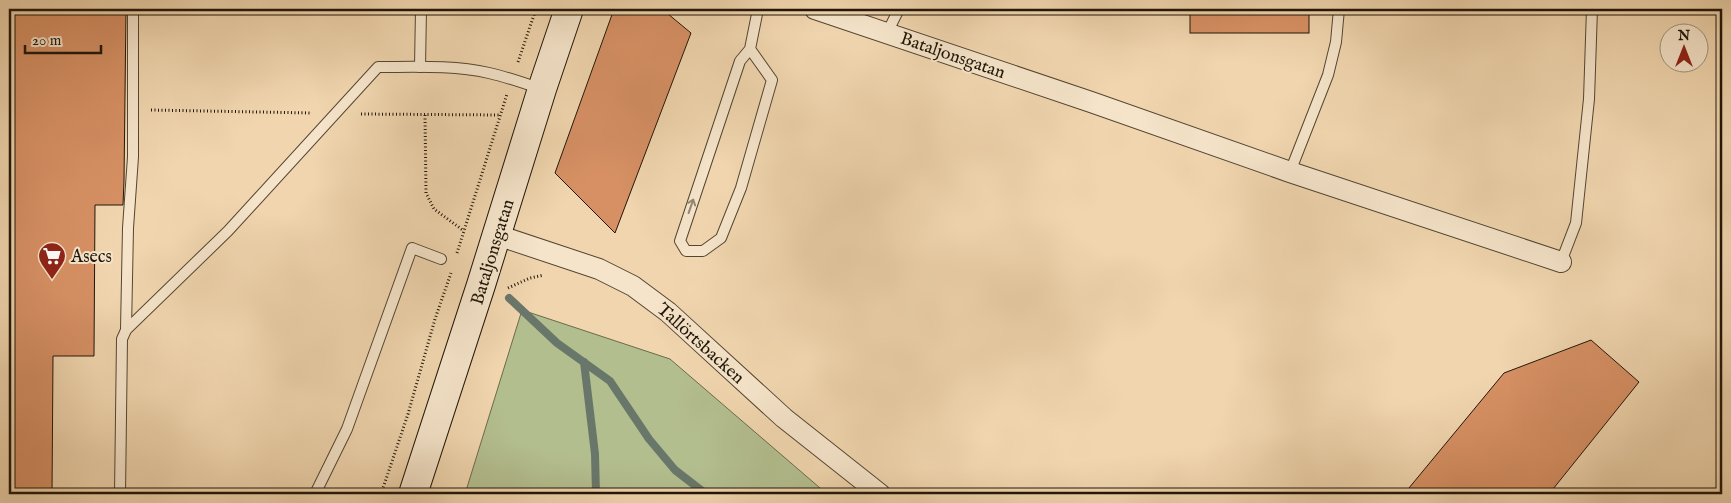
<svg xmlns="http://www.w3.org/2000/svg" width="1731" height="503" font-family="'IM FELL English',serif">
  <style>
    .green { fill: #b3be8f; stroke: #6a6a4c }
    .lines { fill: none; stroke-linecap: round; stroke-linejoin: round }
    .stream { stroke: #69776b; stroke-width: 8 }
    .building { fill: #d69064; stroke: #201609 }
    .lane-casing { stroke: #544632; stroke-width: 12 }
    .street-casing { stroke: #544632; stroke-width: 22 }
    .secondary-casing { stroke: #201609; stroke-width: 30 }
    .path { stroke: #201609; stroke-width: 3; stroke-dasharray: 1 2.5; stroke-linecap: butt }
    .lane { stroke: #f5e4ca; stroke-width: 10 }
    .street { stroke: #f5e4ca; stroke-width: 20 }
    .secondary { stroke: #f5e4ca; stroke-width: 28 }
    .oneway { stroke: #958773 }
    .labels { text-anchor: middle; stroke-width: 4; stroke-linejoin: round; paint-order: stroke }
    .street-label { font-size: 18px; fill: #201609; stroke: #f5e4ca }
    .poi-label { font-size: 18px; fill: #201609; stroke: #f5e4ca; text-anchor: start }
  </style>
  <rect width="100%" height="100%" fill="#f0d5ae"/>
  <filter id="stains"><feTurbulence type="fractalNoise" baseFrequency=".004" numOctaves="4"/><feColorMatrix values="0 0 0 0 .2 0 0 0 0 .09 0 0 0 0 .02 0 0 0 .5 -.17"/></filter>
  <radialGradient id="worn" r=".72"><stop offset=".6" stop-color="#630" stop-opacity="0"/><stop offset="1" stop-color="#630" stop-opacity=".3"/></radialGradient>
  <!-- green -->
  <polygon class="green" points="522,310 670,359 827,494 465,494"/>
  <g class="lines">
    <!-- stream -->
    <g class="stream">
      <polyline points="509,298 557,343 610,381 649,439 675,470 706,494"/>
      <polyline points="584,362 595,454 596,494"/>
    </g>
  </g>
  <!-- building -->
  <g class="building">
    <polygon points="9,9 126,9 124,181 123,205 95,205 94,356 53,356 52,494 9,494"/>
    <polygon points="614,9 662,9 691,33 615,233 555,173"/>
    <rect x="1190" y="9" width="119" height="24"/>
    <polygon points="1591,340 1639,382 1549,494 1404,494 1504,373"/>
  </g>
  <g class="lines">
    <!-- lane casing -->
    <g class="lane-casing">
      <g id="lane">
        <polyline points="887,33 899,9"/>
        <polyline points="750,49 740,61 680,241 686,251 703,251 721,238 741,188 772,80 750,49 758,9"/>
        <polyline points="420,67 421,9"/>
        <polyline points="1290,172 1328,75 1336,42 1339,9"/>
        <polyline points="1561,262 1576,223 1589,99 1592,9"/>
        <polyline points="126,330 128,228 133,157 133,9"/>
        <path d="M120,494L122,339L126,330L228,231L378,67C415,67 453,65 489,73C507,77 524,83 541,89"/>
        <polyline points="315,494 347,429 412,248 441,259"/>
      </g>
    </g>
    <!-- street casing -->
    <g class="street-casing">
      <g id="street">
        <polyline points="815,9 1091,102 1290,172 1561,262"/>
        <polyline points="497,235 599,269 633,286 668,312 784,418 880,494"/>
      </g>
    </g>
    <!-- secondary casing -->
    <g class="secondary-casing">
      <polyline id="secondary" points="413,494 481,285 542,89 569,9"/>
    </g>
    <!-- path -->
    <g class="path">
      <polyline points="518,62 536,9"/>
      <polyline points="151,110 312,113"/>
      <polyline points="361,114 500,115"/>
      <polyline points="425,115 426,193 434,209 464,231"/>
      <polyline points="457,253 507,94"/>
      <polyline points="508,288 530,278 544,275"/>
      <polyline points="381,494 408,414 435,319 451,273"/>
    </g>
    <!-- lane -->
    <use href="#lane" class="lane"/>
    <!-- street -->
    <use href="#street" class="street"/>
    <!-- secondary -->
    <use href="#secondary" class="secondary"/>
  </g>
  <!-- one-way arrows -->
  <defs><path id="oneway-shaft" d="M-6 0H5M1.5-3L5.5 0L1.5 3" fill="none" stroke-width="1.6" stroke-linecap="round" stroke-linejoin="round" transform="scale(1.25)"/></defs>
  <use class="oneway" href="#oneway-shaft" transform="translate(691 206) rotate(-71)"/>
  <!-- icons -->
  <defs>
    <g id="supermarket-pin" transform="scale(1.4375)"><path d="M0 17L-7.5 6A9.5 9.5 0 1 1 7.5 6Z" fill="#8f2418" stroke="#f5e4ca"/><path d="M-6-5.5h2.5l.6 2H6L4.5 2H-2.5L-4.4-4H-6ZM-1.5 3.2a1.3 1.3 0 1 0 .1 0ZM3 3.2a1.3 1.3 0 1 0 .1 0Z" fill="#fff"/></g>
  </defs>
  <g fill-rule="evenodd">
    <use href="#supermarket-pin" x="52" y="256"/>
  </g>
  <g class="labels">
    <!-- street labels -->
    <g class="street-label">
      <text transform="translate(953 55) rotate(19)" y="6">Bataljonsgatan</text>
      <text transform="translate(492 252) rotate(-73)" y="6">Bataljonsgatan</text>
      <text transform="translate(701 343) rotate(42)" y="6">Tallörtsbacken</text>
    </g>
    <!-- poi labels -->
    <g class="poi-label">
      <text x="71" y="262">Asecs</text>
    </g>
  </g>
  <!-- margin -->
  <rect width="1731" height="503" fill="none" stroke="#f0d5ae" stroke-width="30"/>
  <rect x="10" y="10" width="1711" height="483" fill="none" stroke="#201609" stroke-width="2.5"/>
  <rect x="15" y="15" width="1701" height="473" fill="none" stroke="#201609"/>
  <!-- north arrow -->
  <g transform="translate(1684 48)"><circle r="24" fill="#f5e4ca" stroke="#a0927d"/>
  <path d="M0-4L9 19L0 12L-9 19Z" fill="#8f2418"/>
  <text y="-8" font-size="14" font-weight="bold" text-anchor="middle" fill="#201609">N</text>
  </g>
  <!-- scale -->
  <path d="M25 45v8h76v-8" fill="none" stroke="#201609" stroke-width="2.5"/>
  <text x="32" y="45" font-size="15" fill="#201609" stroke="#f5e4ca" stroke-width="4" paint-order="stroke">20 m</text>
  <rect width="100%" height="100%" filter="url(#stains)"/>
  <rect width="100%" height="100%" fill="url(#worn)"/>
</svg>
